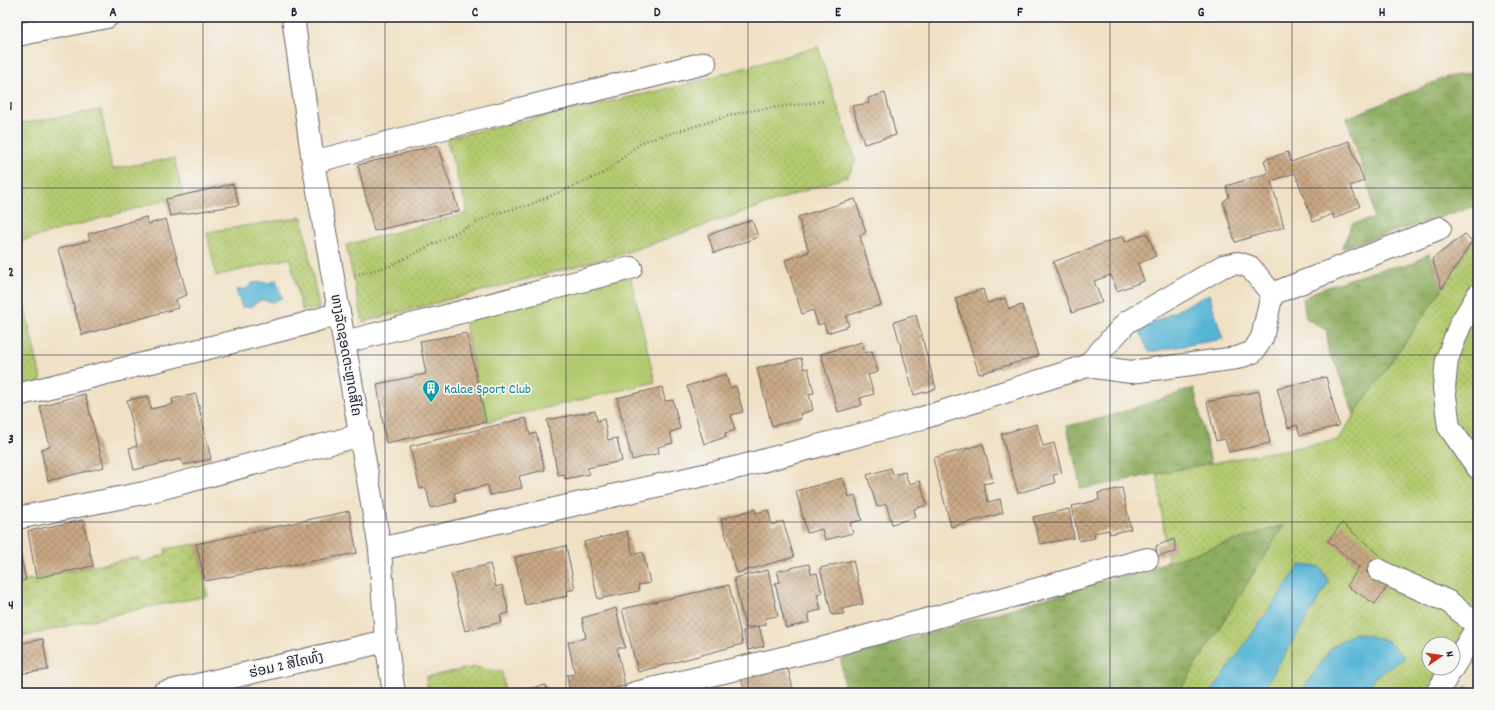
<svg xmlns="http://www.w3.org/2000/svg" width="1495" height="710" font-family="Dekko,'Noto Sans Lao',sans-serif">
  <style>
    .grass { fill: url(#grass-dots); stroke: #6b7655 }
    .forest { fill: url(#forest-crowns); stroke: #58684e }
    .wetland { fill: url(#wetland-marsh); stroke: #6b7655 }
    .park { fill: #b4ca6f; stroke: #6b7655 }
    .water { fill: #56b5d5; stroke: #3c6c88 }
    .lines { fill: none; stroke-linecap: round; stroke-linejoin: round }
    .stream { stroke: #56b5d5; stroke-width: 7 }
    .building { fill: url(#building-cross-hatch) }
    .minor-casing { stroke: #6a656b; stroke-width: 24 }
    .path { stroke: #6a656b; stroke-width: 2.5; stroke-dasharray: 1 3; stroke-linecap: butt }
    .minor { stroke: #fff; stroke-width: 22 }
    .grid { fill: none; stroke: #22223b; stroke-width: 1; stroke-opacity: 0.55 }
    .labels { text-anchor: middle; stroke-width: 3.5; stroke-linejoin: round; paint-order: stroke }
    .street-label { font-size: 14px; fill: #22223b; stroke: #f6f6f2 }
    .culture-label { font-size: 14px; fill: #0d838f; stroke: #f6f6f2; text-anchor: start }
    .neatline { fill: none; stroke: #22223b; stroke-width: 1.5 }
    .grid-label { font-size: 13px; text-anchor: middle; font-weight: bold; fill: #22223b }
  </style>
  <defs>
    <pattern id="grass-dots" width="8" height="8" patternUnits="userSpaceOnUse"><rect width="8" height="8" fill="#b4ca6f"/><path d="M2 2h.1M6 6h.1" fill="none" stroke="#9aad61" stroke-width="1.8" stroke-linecap="round"/></pattern>
    <pattern id="forest-crowns" width="20" height="18" patternUnits="userSpaceOnUse"><rect width="20" height="18" fill="#8fae62"/><path d="M2 6a3 3 0 1 1 6 0M12 15a3 3 0 1 1 6 0" fill="none" stroke="#748d52"/></pattern>
    <pattern id="wetland-marsh" width="20" height="14" patternUnits="userSpaceOnUse"><rect width="20" height="14" fill="#b4ca6f"/><path d="M1 5h8M5 5V1M11 12h8M15 12V8" fill="none" stroke="#9aad61"/></pattern>
    <pattern id="building-cross-hatch" width="8" height="8" patternUnits="userSpaceOnUse"><rect width="8" height="8" fill="#c9a884"/><path d="M0 0l8 8M0 8l8-8" fill="none" stroke="#a3886d"/></pattern>
  </defs>
  <rect width="100%" height="100%" fill="#f6f6f2"/>
  <filter id="ink" filterUnits="userSpaceOnUse"><feTurbulence type="fractalNoise" baseFrequency=".025" numOctaves="2"/><feDisplacementMap in="SourceGraphic" scale="8" xChannelSelector="R" yChannelSelector="G"/><feConvolveMatrix kernelMatrix="1 2 1 2 8 2 1 2 1" color-interpolation-filters="sRGB"/></filter>
  <filter id="wash" filterUnits="userSpaceOnUse"><feTurbulence type="fractalNoise" baseFrequency=".012" numOctaves="4" result="noise"/><feDisplacementMap in="SourceGraphic" scale="16" xChannelSelector="R" yChannelSelector="G"/><feGaussianBlur stdDeviation="0.9" result="paint"/><feColorMatrix in="noise" values="0 0 0 0 0 0 0 0 0 0 0 0 0 0 0 0 0 1.4 0 .05"/><feComposite in="paint" operator="in"/></filter>
  <g filter="url(#wash)">
    <rect width="100%" height="100%" fill="#f0e1c4"/>
    <!-- grass -->
    <g class="grass">
      <polygon points="818,47 856,161 848,176 619,255 363,322 346,245 468,213 446,138 684,85"/>
      <polygon points="101,110 112,169 174,158 183,195 17,242 17,124"/>
      <polygon points="302,217 319,309 302,310 290,258 216,276 207,232"/>
      <path d="M1478,231V608L1453,649V644H1429V668H1441L1426,693H1178L1284,525L1168,562L1157,473L1338,440C1383,369 1436,304 1478,231Z"/>
      <polygon points="17,276 38,365 44,394 17,402"/>
      <polygon points="475,667 502,672 505,693 428,693 426,677"/>
    </g>
    <!-- forest -->
    <g class="forest">
      <polygon points="1478,72 1478,205 1342,248 1352,224 1374,218 1371,195 1347,118 1447,77"/>
      <polygon points="1430,253 1442,289 1354,415 1336,365 1328,352 1327,331 1306,318 1303,299 1314,292 1341,282 1382,269 1412,264"/>
      <polygon points="1194,388 1211,463 1081,489 1067,426 1107,417"/>
      <polygon points="1284,525 1178,693 845,693 841,659 1168,562"/>
    </g>
    <!-- wetland -->
    <polygon class="wetland" points="196,544 208,596 143,608 17,638 17,582 138,557 141,563 166,554 165,549"/>
    <!-- park -->
    <polygon class="park" points="630,276 655,382 486,422 463,314"/>
    <!-- water -->
    <g class="water">
      <polygon points="276,280 282,298 273,302 261,300 250,307 242,307 236,290 247,289 252,283 259,282 269,283"/>
      <polygon points="1209,294 1223,339 1149,352 1139,330"/>
      <polygon points="1300,565 1320,567 1329,582 1261,693 1211,693"/>
      <polygon points="1354,633 1386,640 1405,658 1375,677 1365,693 1300,693 1332,647"/>
    </g>
    <g class="lines">
      <!-- stream -->
      <polyline class="stream" points="1467,690 1470,693"/>
    </g>
    <g id="blocks">
      <!-- building -->
      <g class="building">
        <polygon points="885,93 896,135 864,144 852,106 869,103 868,98"/>
        <polygon points="1349,141 1364,181 1350,186 1360,206 1334,219 1333,214 1313,222 1295,173 1271,181 1284,227 1235,242 1223,202 1229,197 1226,186 1268,173 1264,160 1288,152 1291,162"/>
        <polygon points="437,145 459,211 374,231 358,165"/>
        <polygon points="233,184 239,205 170,216 166,199"/>
        <polygon points="855,199 866,232 860,236 881,305 846,316 849,326 827,333 824,323 818,325 813,310 802,314 785,260 809,252 798,217"/>
        <polygon points="146,217 148,224 166,219 187,295 176,299 178,308 82,335 58,249 90,240 88,234"/>
        <polygon points="752,220 758,237 714,253 708,235"/>
        <polygon points="1147,233 1156,256 1138,264 1144,281 1117,291 1111,275 1094,281 1102,302 1072,313 1053,262 1123,236 1125,242"/>
        <polygon points="1465,234 1472,241 1442,289 1432,259"/>
        <polygon points="983,289 987,303 1005,298 1009,309 1022,305 1038,356 979,374 955,298"/>
        <polygon points="916,315 936,389 914,395 894,322"/>
        <polygon points="467,333 486,422 386,443 377,384 426,374 420,341"/>
        <polygon points="862,342 865,353 872,351 878,372 868,375 874,394 860,398 862,405 838,412 821,354"/>
        <polygon points="801,358 804,369 808,368 814,393 809,394 813,410 800,414 801,419 772,426 757,368"/>
        <polygon points="726,374 730,388 736,386 743,412 731,415 735,430 725,433 726,437 704,444 687,386"/>
        <polygon points="1326,377 1339,426 1300,435 1297,425 1288,428 1277,388"/>
        <polygon points="662,387 665,401 673,400 680,429 670,432 673,443 658,447 659,453 632,460 617,398"/>
        <polygon points="1259,391 1270,443 1229,452 1225,439 1216,441 1207,402"/>
        <polygon points="85,394 104,467 48,481 41,449 50,447 40,406"/>
        <polygon points="196,394 211,459 183,465 181,459 134,470 129,448 137,446 127,400 148,396 151,409 173,404 172,399"/>
        <polygon points="595,411 597,421 604,419 608,440 617,438 622,461 587,468 590,474 565,479 564,474 558,475 547,420"/>
        <polygon points="526,418 530,435 536,433 545,470 519,476 522,488 490,495 488,485 454,493 456,502 431,508 426,488 420,489 410,446"/>
        <polygon points="1037,424 1043,446 1054,443 1062,473 1053,475 1055,483 1018,493 1001,434"/>
        <polygon points="983,444 993,482 983,484 988,502 1000,499 1003,513 951,527 933,458"/>
        <polygon points="891,468 893,475 905,472 909,484 920,481 927,505 914,509 916,517 892,524 886,504 877,507 867,475"/>
        <polygon points="843,478 849,497 855,495 862,520 850,523 853,533 825,540 822,529 807,533 796,491"/>
        <polygon points="1122,488 1131,529 1110,534 1109,530 1094,533 1095,538 1079,541 1072,506 1099,500 1098,493"/>
        <polygon points="755,509 756,513 768,510 772,525 783,521 794,557 737,573 721,519"/>
        <polygon points="1069,509 1074,538 1040,544 1033,517"/>
        <polygon points="349,511 357,553 205,581 196,544"/>
        <polygon points="83,520 93,566 36,578 28,531"/>
        <polygon points="1342,523 1381,556 1366,572 1387,587 1375,604 1347,586 1359,567 1328,541"/>
        <polygon points="627,531 633,555 643,552 650,583 638,585 639,591 598,599 584,542"/>
        <polygon points="17,538 26,580 17,582"/>
        <polygon points="1174,539 1176,552 1157,556 1156,546"/>
        <polygon points="566,546 575,589 567,591 568,596 525,605 515,557"/>
        <polygon points="853,560 863,604 842,609 844,614 832,615 820,568"/>
        <polygon points="490,564 496,587 502,585 509,613 500,615 502,622 465,631 451,574"/>
        <polygon points="809,564 811,574 817,573 822,593 817,594 821,610 808,613 810,622 786,628 775,583 780,582 777,571"/>
        <polygon points="768,570 778,616 765,618 766,625 759,626 764,646 748,650 743,631 759,626 745,628 734,578"/>
        <polygon points="729,585 743,644 638,672 622,609"/>
        <polygon points="616,608 625,648 617,648 625,686 610,689 611,693 570,693 567,675 575,674 568,642 586,638 582,618"/>
        <polygon points="43,639 48,670 17,674 17,644"/>
        <polygon points="788,669 794,693 745,693 741,678"/>
        <polygon points="546,685 548,693 516,693 515,691"/>
        <polygon points="705,688 706,693 689,693"/>
      </g>
    </g>
  </g>
  <g filter="url(#ink)">
    <use href="#blocks" fill-opacity="0" stroke="#6a656b" stroke-width="1"/>
    <g class="lines">
      <!-- minor casing -->
      <g class="minor-casing">
        <g id="minor">
          <polyline points="293,17 313,162 380,549 386,641 394,693"/>
          <polyline points="17,35 107,17"/>
          <polyline points="313,162 487,117 705,63"/>
          <polyline points="1272,294 1440,228"/>
          <polyline points="1478,295 1460,325 1447,359 1444,388 1449,427 1478,468"/>
          <polyline points="345,342 631,268"/>
          <polyline points="17,395 301,325 339,313"/>
          <polyline points="17,518 144,493 361,435"/>
          <polyline points="380,549 739,467 916,420 1087,366 1131,372 1237,358 1253,352 1262,338 1272,294 1250,267 1238,263 1223,266 1127,322 1087,366"/>
          <polyline points="1379,570 1386,574 1449,602 1478,626"/>
          <polyline points="1453,667 1478,626"/>
          <polyline points="163,693 386,641"/>
          <polyline points="635,693 820,649 1147,559"/>
          <polyline points="1437,693 1452,668"/>
        </g>
      </g>
      <!-- path -->
      <polyline class="path" points="355,275 390,266 493,214 529,205 604,173 642,142 742,112 824,101"/>
      <!-- minor -->
      <use href="#minor" class="minor"/>
    </g>
  </g>
  <!-- grid -->
  <path class="grid" d="M203,17V693M385,17V693M566,17V693M748,17V693M929,17V693M1110,17V693M1292,17V693M17,188H1478M17,355H1478M17,522H1478"/>
  <!-- icons -->
  <defs>
    <g id="building-pin" transform="scale(0.9)"><path d="M0 17L-7.5 6A9.5 9.5 0 1 1 7.5 6Z" fill="#0f9aa8" stroke="#f6f6f2"/><path d="M-4-6H4V6H1V3H-1V6H-4ZM-2.5-4.3h1.7v1.8h-1.7ZM.8-4.3h1.7v1.8H.8ZM-2.5-1h1.7V.8h-1.7ZM.8-1h1.7V.8H.8Z" fill="#fff"/></g>
  </defs>
  <g fill-rule="evenodd">
    <use href="#building-pin" x="431" y="388"/>
  </g>
  <g class="labels">
    <!-- street labels -->
    <g class="street-label">
      <text transform="translate(347 355) rotate(80)" y="5">ທາງລັດຊອດຕະຫຼາດສີໄຄ</text>
      <text transform="translate(286 664) rotate(-13)" y="5">ຮ່ອມ 2 ສີໄຄທົ່ງ</text>
    </g>
    <!-- culture labels -->
    <g class="culture-label">
      <text x="444" y="393">Kalae Sport Club</text>
    </g>
  </g>
  <!-- margin -->
  <rect width="1495" height="710" fill="none" stroke="#f6f6f2" stroke-width="44"/>
  <!-- north arrow -->
  <g transform="translate(1441 656) rotate(77)"><circle r="19" fill="#f6f6f2" stroke="#a1a1a9"/>
  <path d="M0-3L7 15L0 10L-7 15Z" fill="#c8321e"/>
  <text y="-6" font-size="11" font-weight="bold" text-anchor="middle" fill="#22223b">N</text>
  </g>
  <rect x="22" y="22" width="1451" height="666" class="neatline"/>
  <g class="grid-label">
    <text x="113" y="16">A</text>
    <text x="294" y="16">B</text>
    <text x="475" y="16">C</text>
    <text x="657" y="16">D</text>
    <text x="838" y="16">E</text>
    <text x="1020" y="16">F</text>
    <text x="1201" y="16">G</text>
    <text x="1382" y="16">H</text>
    <text x="11" y="110">1</text>
    <text x="11" y="276">2</text>
    <text x="11" y="443">3</text>
    <text x="11" y="609">4</text>
  </g>
</svg>
